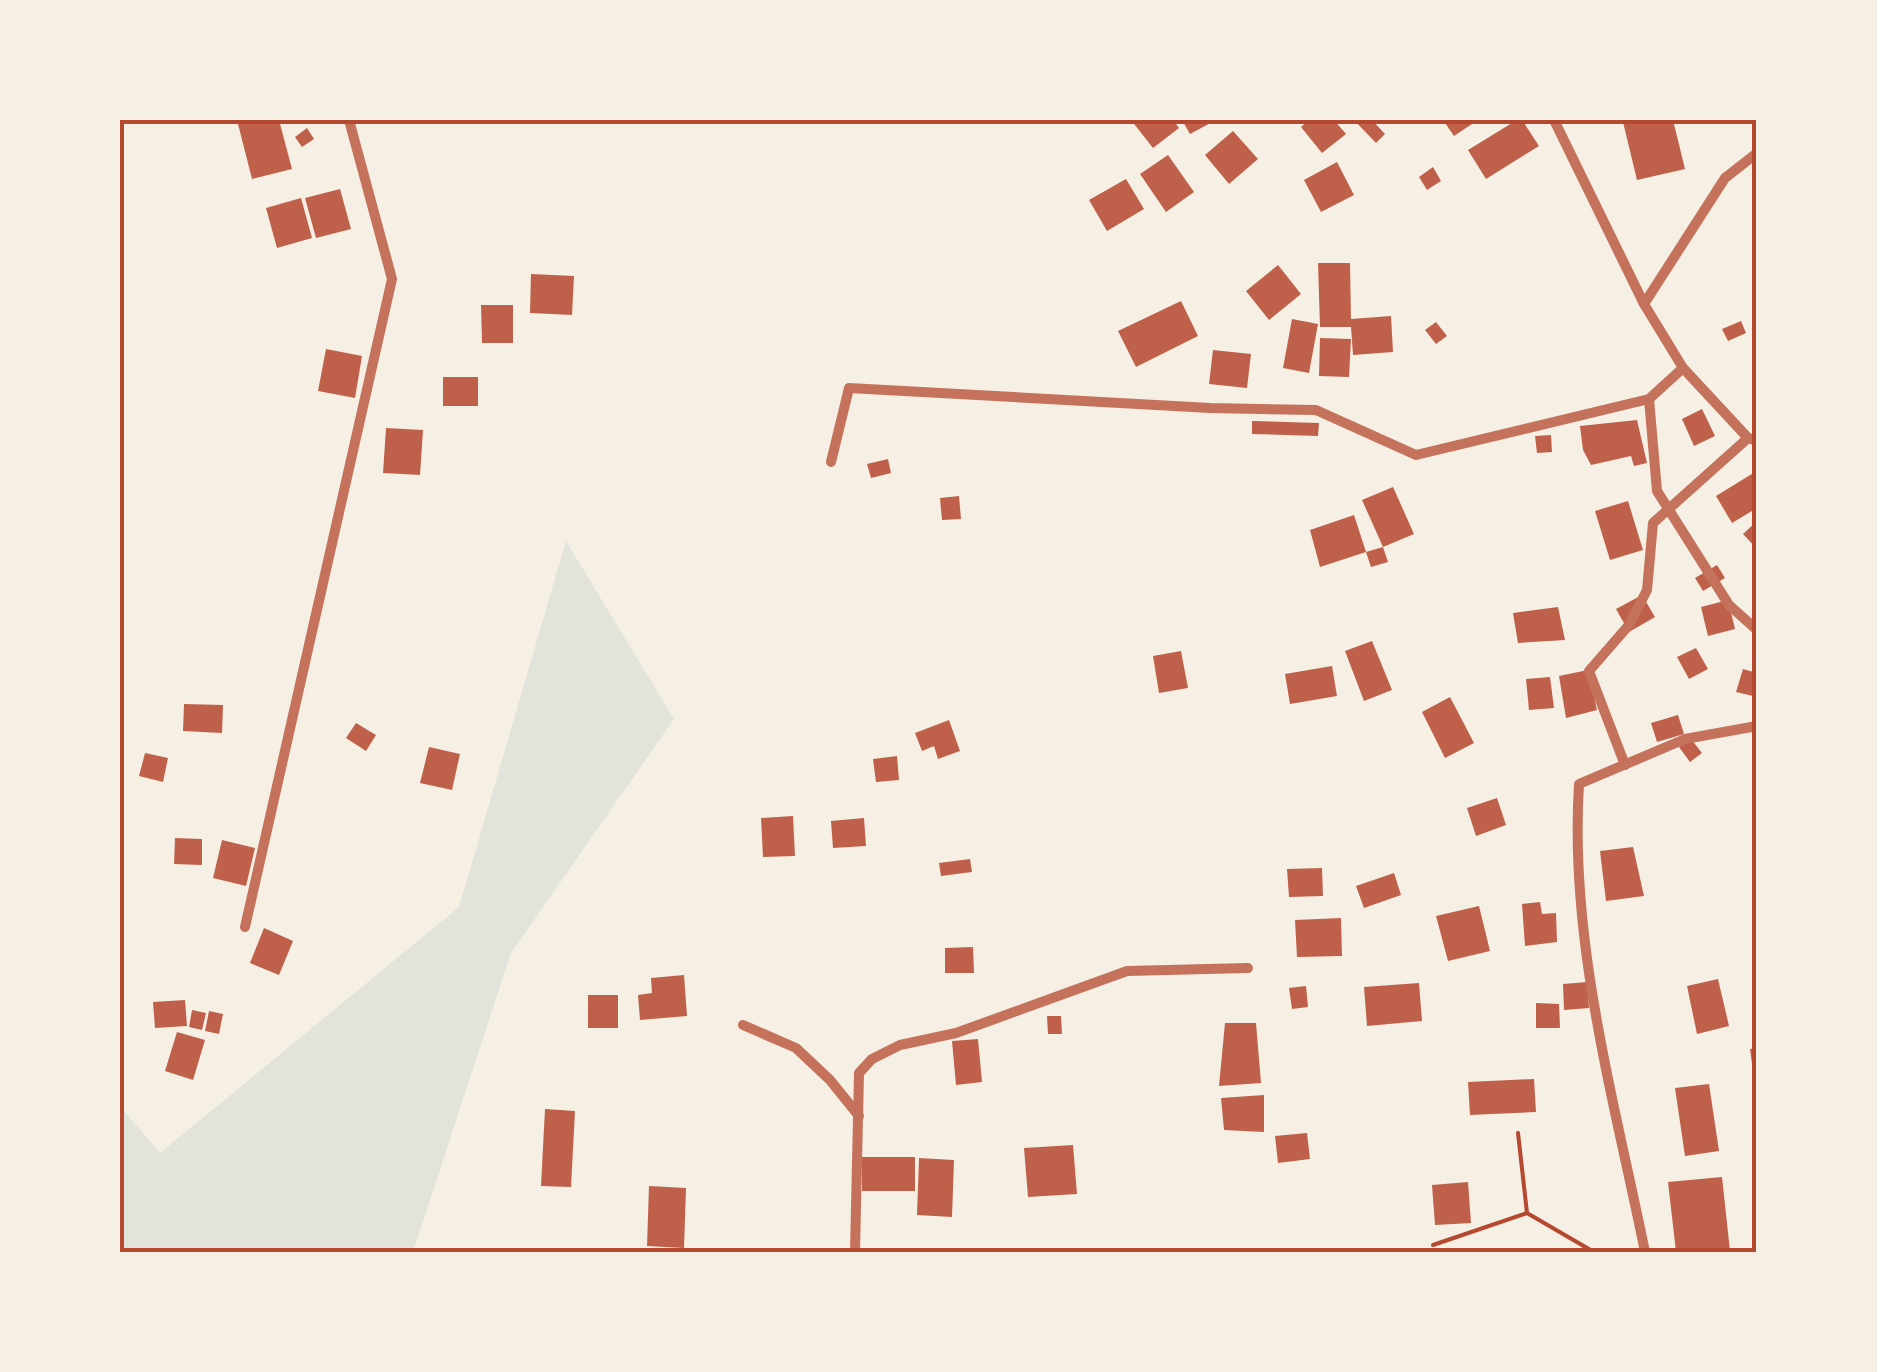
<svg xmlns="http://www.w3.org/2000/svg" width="1877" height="1372" font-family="'Fira Sans',sans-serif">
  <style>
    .green { fill: #e2e4dc }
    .building { fill: #bf614a }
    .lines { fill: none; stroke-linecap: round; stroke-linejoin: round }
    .path { stroke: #b5482f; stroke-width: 4 }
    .minor { stroke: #c5725c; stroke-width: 10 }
    .neatline { fill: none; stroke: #b5482f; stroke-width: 4 }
  </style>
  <rect width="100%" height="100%" fill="#f6efe4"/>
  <!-- green -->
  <polygon class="green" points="566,541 674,719 511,953 413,1252 120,1252 120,1106 160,1153 459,907"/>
  <!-- building -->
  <g class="building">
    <polygon points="237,120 279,120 292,169 252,179"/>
    <polygon points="1131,120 1173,120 1179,128 1153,148"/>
    <polygon points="1182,120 1216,120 1190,134"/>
    <polygon points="1309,120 1334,120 1346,134 1322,153 1301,127"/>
    <polygon points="1354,120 1372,120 1385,134 1376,143"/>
    <polygon points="1443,120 1469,120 1472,124 1454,136"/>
    <polygon points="1510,120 1522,120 1539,146 1486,179 1468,150 1512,123"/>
    <polygon points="1633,120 1673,120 1685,169 1637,180 1623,122"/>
    <polygon points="307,128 314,139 302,147 295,137"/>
    <polygon points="1233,131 1258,159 1229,184 1205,155"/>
    <polygon points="1168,155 1194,192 1166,212 1140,174"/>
    <polygon points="1337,162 1354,195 1321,212 1304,180"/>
    <polygon points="1433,167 1441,181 1427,190 1419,177"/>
    <polygon points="1126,179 1144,209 1107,231 1089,200"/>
    <polygon points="340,189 351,229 316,238 305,198"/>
    <polygon points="301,198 312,238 277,248 266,208"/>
    <polygon points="1318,263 1350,263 1351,319 1391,316 1393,352 1353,355 1351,327 1320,327"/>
    <polygon points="1278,265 1301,294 1269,320 1246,291"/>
    <polygon points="531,274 574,276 572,315 530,313"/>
    <polygon points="1181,301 1198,336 1136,367 1118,331"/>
    <polygon points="481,305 513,305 513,343 482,343"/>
    <polygon points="1292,319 1318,324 1309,373 1283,368"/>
    <polygon points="1741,321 1746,333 1728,341 1722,329"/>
    <polygon points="1436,322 1447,336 1436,344 1425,330"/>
    <polygon points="1320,338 1351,339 1349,377 1319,376"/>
    <polygon points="326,349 362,356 355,398 318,391"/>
    <polygon points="1213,350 1251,354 1247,388 1209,384"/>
    <rect x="443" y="377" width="35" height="29"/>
    <polygon points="1702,409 1715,436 1694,446 1682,419"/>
    <polygon points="1637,420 1647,463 1634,466 1631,456 1591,465 1583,450 1580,426"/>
    <polygon points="1252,421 1319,423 1318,436 1252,434"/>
    <polygon points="386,428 423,430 420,475 383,473"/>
    <polygon points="1551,435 1552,452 1537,453 1535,436"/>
    <polygon points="888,459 891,473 871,478 867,464"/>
    <polygon points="1755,472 1757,508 1732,523 1716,496"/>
    <polygon points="1393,487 1414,534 1383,547 1388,562 1371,567 1366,552 1320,567 1310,530 1354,515 1366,552 1383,547 1362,500"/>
    <polygon points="959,496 961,519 942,520 940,498"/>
    <polygon points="1628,501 1643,550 1610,560 1595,511"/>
    <polygon points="1757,521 1757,549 1743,534"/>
    <polygon points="1717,565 1725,578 1703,591 1695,578"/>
    <polygon points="1642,595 1655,617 1629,632 1616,609"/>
    <polygon points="1728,600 1735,629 1708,636 1701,607"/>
    <polygon points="1558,607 1565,640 1518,643 1513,613"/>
    <polygon points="1372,641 1392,690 1364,701 1345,651"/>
    <polygon points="1696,648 1708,669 1689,679 1677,657"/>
    <polygon points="1181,651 1188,688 1159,693 1153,656"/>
    <polygon points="1332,666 1337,696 1290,704 1285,674"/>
    <polygon points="1743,669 1757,673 1757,697 1736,692"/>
    <polygon points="1588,670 1597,710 1566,718 1559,676"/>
    <polygon points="1550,677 1554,708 1529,710 1526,679"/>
    <polygon points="1450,697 1474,743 1445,758 1422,712"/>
    <polygon points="184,704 223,705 222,733 183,731"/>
    <polygon points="1678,715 1684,734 1657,742 1651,723"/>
    <polygon points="949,720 960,751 938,759 934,746 922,751 915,733"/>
    <polygon points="356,723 376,735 366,751 346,738"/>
    <polygon points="1691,739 1702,753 1690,762 1679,747"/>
    <polygon points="429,747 460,754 452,790 420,783"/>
    <polygon points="145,753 168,758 163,782 139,776"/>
    <polygon points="897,756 899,780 876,782 873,759"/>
    <polygon points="1497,798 1506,825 1476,836 1467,808"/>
    <polygon points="793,816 795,856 763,857 761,818"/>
    <polygon points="864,818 866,846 833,848 831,821"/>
    <polygon points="175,838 202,839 202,865 174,864"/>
    <polygon points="222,840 255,848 246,886 213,878"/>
    <polygon points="1633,847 1644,896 1606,901 1600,851"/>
    <polygon points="970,859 972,872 941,876 939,863"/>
    <polygon points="1322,868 1323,896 1289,897 1287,869"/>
    <polygon points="1394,873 1401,895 1364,908 1356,886"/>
    <polygon points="1540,902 1542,914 1556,913 1557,942 1525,946 1522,904"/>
    <polygon points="1479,906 1490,951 1448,961 1436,916"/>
    <polygon points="1341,918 1342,956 1297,957 1295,920"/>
    <polygon points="264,928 293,941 279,975 250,963"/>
    <polygon points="973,947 974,973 945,973 945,948"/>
    <polygon points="684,975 687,1016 640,1020 638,995 652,993 651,978"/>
    <polygon points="1718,979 1729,1026 1697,1034 1687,986"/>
    <polygon points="1587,982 1589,1008 1564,1010 1563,984"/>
    <polygon points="1419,983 1422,1021 1367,1026 1364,987"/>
    <polygon points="1306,986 1308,1007 1292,1009 1289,988"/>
    <rect x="588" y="995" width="30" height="33"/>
    <polygon points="185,1000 187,1026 155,1028 153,1002"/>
    <polygon points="1536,1003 1559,1004 1560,1028 1536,1028"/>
    <polygon points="192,1010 206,1013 202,1030 189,1027"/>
    <polygon points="209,1011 223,1014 219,1034 205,1031"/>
    <polygon points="1047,1016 1061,1016 1062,1034 1048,1034"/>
    <polygon points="1225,1023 1256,1023 1261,1083 1219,1086"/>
    <polygon points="177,1032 205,1040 193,1080 165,1071"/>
    <polygon points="978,1039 982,1082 956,1085 952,1041"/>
    <polygon points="1757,1048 1757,1085 1755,1085 1750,1049"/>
    <polygon points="1534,1079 1536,1112 1470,1115 1468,1082"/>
    <polygon points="1709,1084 1719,1151 1685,1156 1675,1088"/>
    <polygon points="1264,1095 1264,1132 1224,1130 1221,1098"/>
    <polygon points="545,1109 575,1111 571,1187 541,1186"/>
    <polygon points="1307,1133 1310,1159 1278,1163 1275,1136"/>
    <polygon points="1073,1145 1077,1194 1028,1197 1024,1148"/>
    <rect x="862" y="1157" width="53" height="34"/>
    <polygon points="919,1158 954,1160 952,1217 917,1215"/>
    <polygon points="1722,1177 1730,1251 1676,1252 1668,1182"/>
    <polygon points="1468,1182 1471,1223 1435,1225 1432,1185"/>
    <polygon points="649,1186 686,1188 684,1248 647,1246"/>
  </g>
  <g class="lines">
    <!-- path -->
    <g class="path">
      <polyline points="1518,1133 1527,1213"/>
      <polyline points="1433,1245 1527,1213 1594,1252"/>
    </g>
    <!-- minor -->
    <g class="minor">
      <polyline points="1554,120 1644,304 1683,368 1748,438 1757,441"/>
      <polyline points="1644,304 1725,178 1757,153"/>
      <polyline points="1649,399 1657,491 1729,605 1757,630"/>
      <polyline points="831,462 849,388 1210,408 1316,410 1416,455 1649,399 1683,368"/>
      <polyline points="1625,765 1589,671 1629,625 1647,590 1653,523 1748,438"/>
      <polyline points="245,927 392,279 349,120"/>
      <polyline points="743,1025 796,1048 830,1080 859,1116"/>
      <polyline points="855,1252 859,1073 872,1059 900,1045 956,1033 1127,971 1248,968"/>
      <path d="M1645,1252C1614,1099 1569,941 1579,784L1685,739L1757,726"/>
    </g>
  </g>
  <!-- border -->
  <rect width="1877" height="1372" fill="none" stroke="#f6efe4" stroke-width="245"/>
  <rect x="122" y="122" width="1632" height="1128" class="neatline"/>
</svg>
